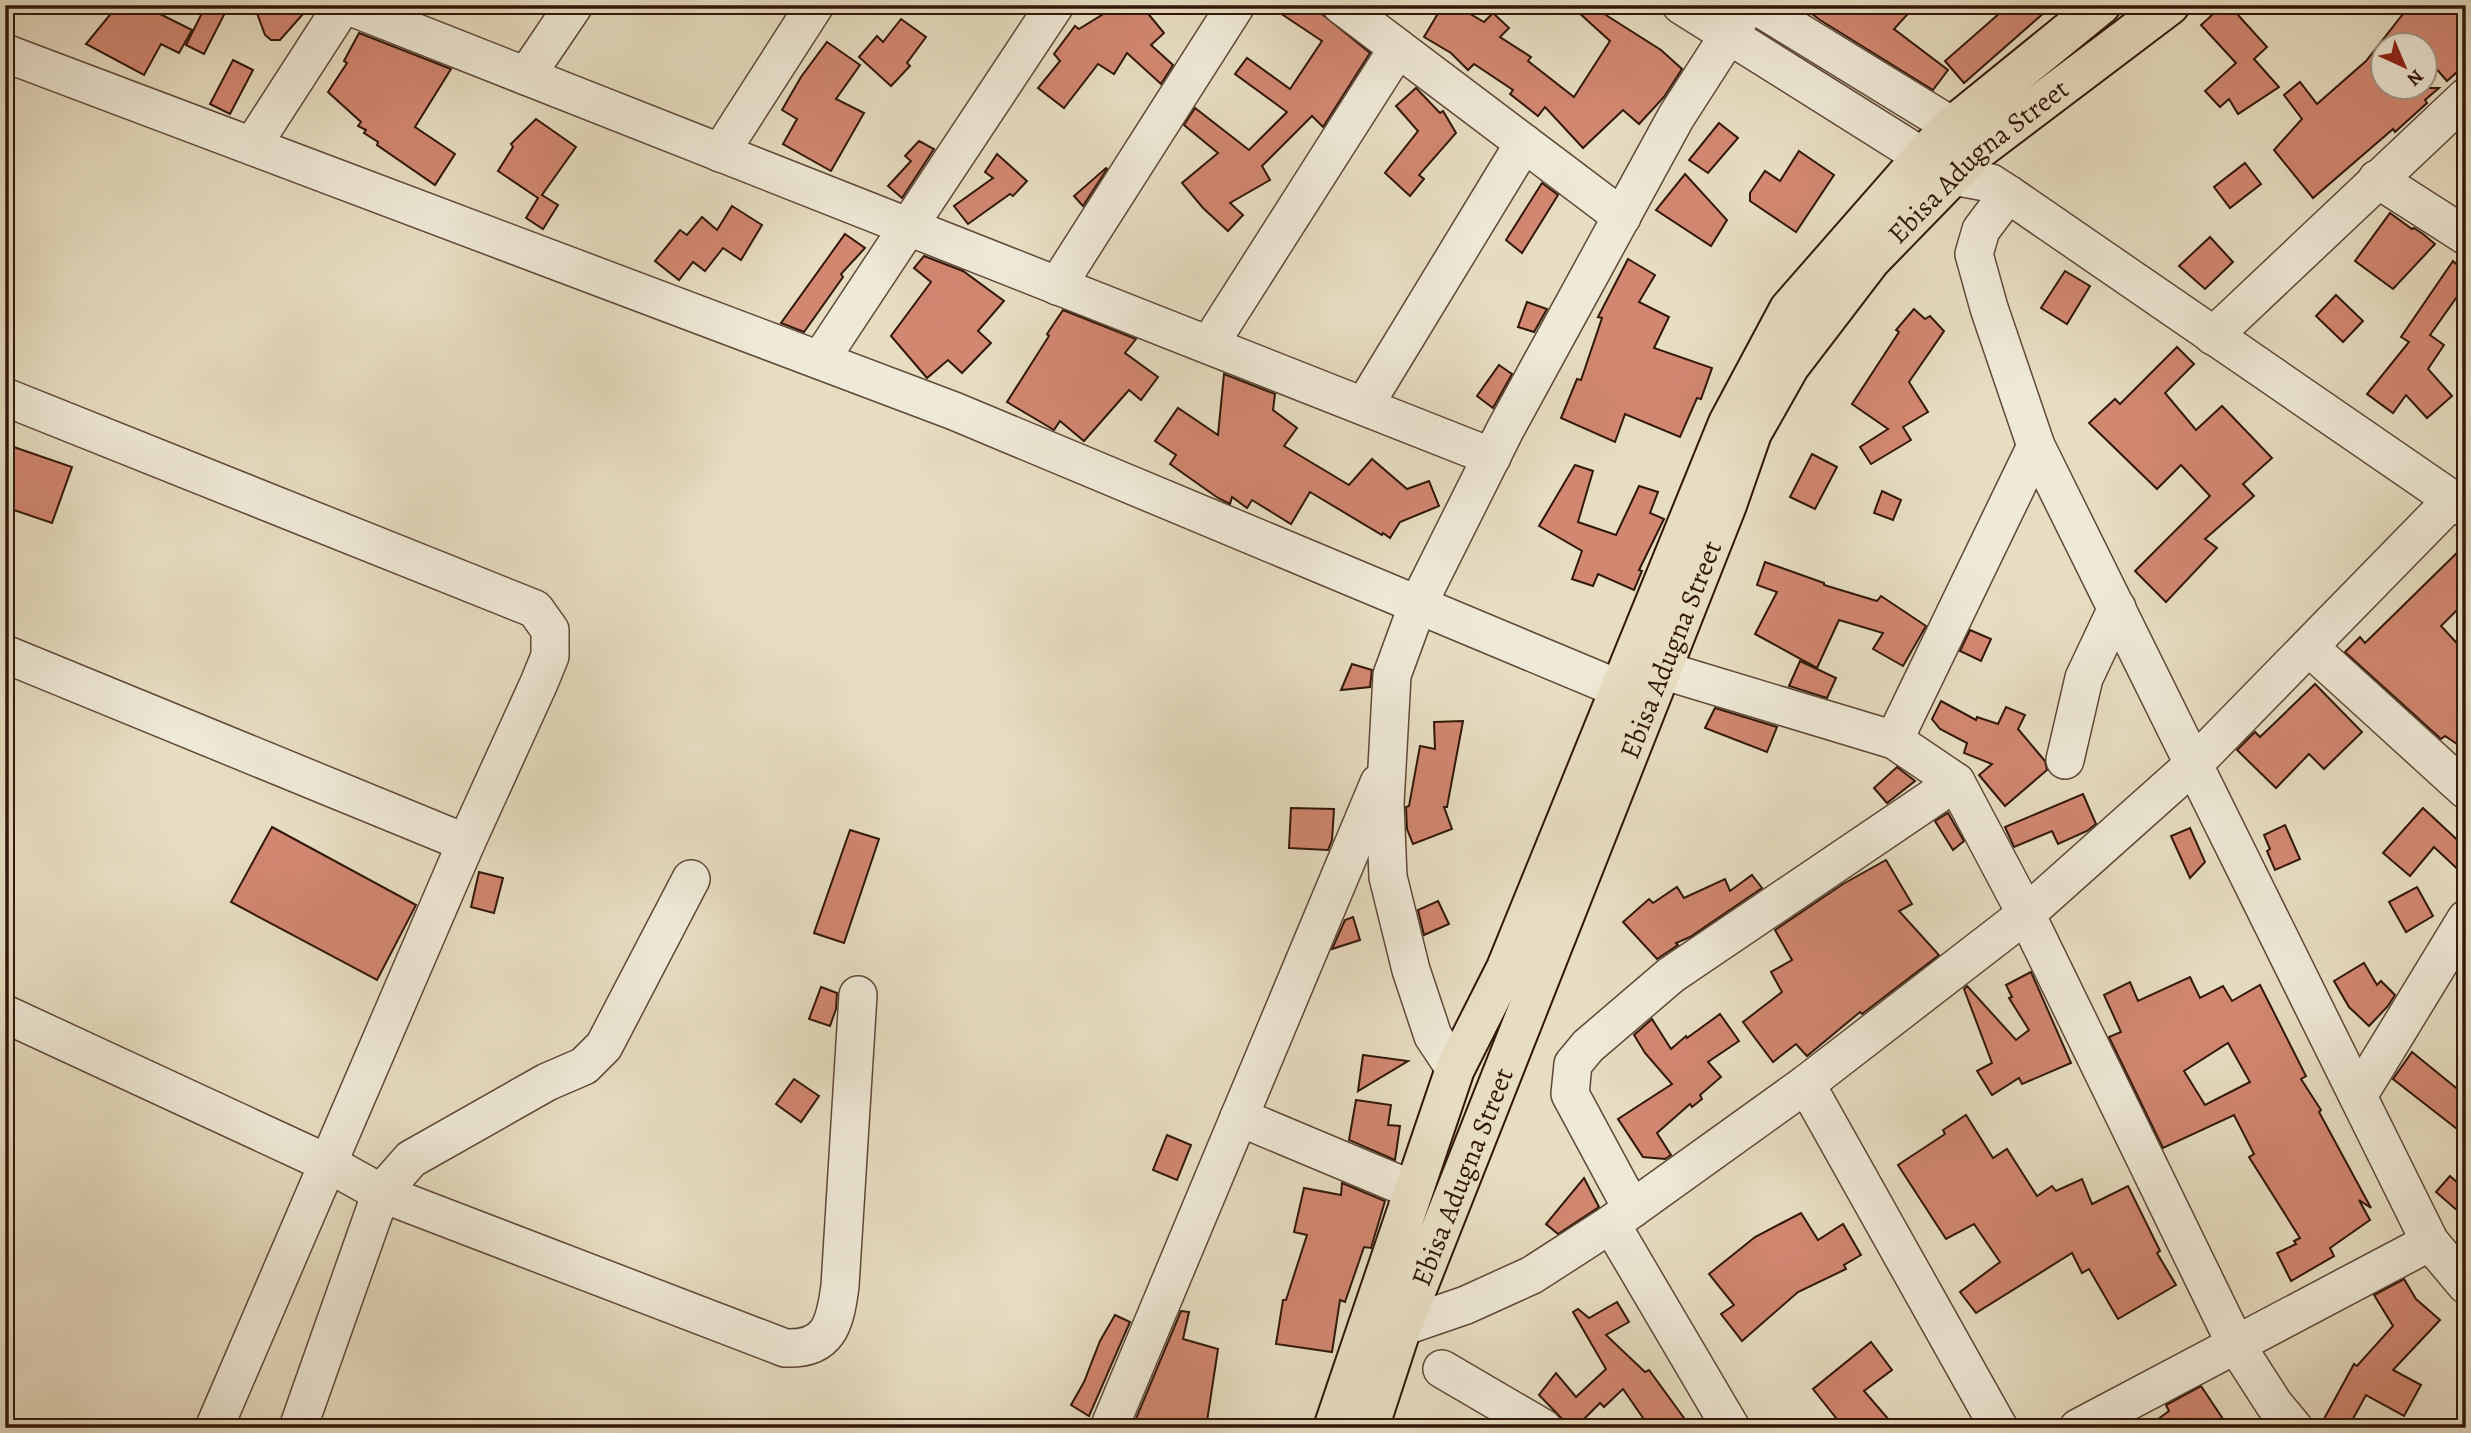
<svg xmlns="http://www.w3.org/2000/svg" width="2471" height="1433" font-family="Alegreya,serif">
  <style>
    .building { fill: #d28771; stroke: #321709; stroke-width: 2; fill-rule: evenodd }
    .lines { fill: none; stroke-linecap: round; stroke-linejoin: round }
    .minor-casing { stroke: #5f4837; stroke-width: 40 }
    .major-casing { stroke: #321709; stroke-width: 42 }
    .minor { stroke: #efe9d7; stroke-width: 37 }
    .major { stroke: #e7ddc1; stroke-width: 38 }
    .labels { text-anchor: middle; stroke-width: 6; stroke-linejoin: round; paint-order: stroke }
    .street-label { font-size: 28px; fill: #321709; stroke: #efe9d7 }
  </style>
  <rect width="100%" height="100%" fill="#e7ddc1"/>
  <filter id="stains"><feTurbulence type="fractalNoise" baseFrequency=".00286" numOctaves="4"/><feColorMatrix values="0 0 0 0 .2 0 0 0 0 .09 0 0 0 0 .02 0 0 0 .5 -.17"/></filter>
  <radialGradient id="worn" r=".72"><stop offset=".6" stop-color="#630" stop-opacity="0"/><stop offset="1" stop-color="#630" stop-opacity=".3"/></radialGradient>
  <!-- building -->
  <g class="building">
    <polygon points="118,5 142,5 192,30 179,53 161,44 144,75 86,44"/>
    <polygon points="206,5 229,5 204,54 186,45"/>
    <polygon points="254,5 311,5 280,40 271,40 265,35"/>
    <polygon points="1118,5 1141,5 1164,33 1151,45 1173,65 1161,84 1127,53 1114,74 1098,64 1064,108 1038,88 1060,61 1054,54 1075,26 1079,29"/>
    <polygon points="1268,5 1311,5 1370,53 1323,127 1312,116 1262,166 1270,180 1230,203 1243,215 1228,231 1203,208 1182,183 1218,153 1184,125 1195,108 1249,150 1287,112 1235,74 1247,58 1290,89 1322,41"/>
    <polygon points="1443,5 1455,5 1484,22 1493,13 1509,28 1500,37 1531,57 1528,61 1574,97 1610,41 1577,11 1581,5 1590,5 1661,50 1682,69 1664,97 1639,124 1623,110 1583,148 1545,107 1538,116 1510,94 1513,90 1474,64 1468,70 1451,53 1424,37"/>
    <polygon points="1800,5 1916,5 1894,29 1948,70 1933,90 1820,20"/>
    <polygon points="2009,5 2053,5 1964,83 1945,61"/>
    <polygon points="2223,5 2229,5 2267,47 2254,59 2279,87 2238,114 2229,99 2220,107 2205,91 2236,63 2201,25"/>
    <polygon points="2410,5 2466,5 2466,64 2447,81 2426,57 2426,46 2384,46 2384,88 2439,88 2425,100 2427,103 2395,132 2393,129 2313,198 2274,150 2302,119 2284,95 2300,82 2317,104 2366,61"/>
    <polygon points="901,19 926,37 907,63 910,66 891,86 859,57 877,36 883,42"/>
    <polygon points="359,33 451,69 415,127 455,154 435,185 377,145 378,142 364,133 366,130 358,126 361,122 328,92 347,63 344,61"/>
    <polygon points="827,42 860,65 836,99 864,113 831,171 783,144 797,119 782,110 801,77"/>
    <polygon points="233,60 253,70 230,114 210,104"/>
    <polygon points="1416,88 1440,113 1443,111 1456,133 1419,175 1424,179 1410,196 1385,173 1418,131 1396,106"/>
    <polygon points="536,119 576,147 542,195 558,205 543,229 526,218 538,198 498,171 513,147 511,144"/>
    <polygon points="1719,123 1738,138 1708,173 1689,160"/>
    <polygon points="919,141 934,149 902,198 888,186 911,161 905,156"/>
    <polygon points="1799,151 1834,175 1796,232 1750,201 1750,193 1765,171 1780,181"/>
    <polygon points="997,154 1027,181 1013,196 1010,194 968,224 954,206 993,178 985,172"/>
    <polygon points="2245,163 2261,184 2230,208 2214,187"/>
    <polygon points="1106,168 1107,169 1083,206 1074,196"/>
    <polygon points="1685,174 1727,220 1711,246 1656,210"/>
    <polygon points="1542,183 1558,195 1522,253 1506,240"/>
    <polygon points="732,206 762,225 741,260 723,248 705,271 693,262 679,280 655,261 680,230 687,235 702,217 717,230"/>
    <polygon points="2390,213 2412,229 2414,228 2423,234 2435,244 2393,289 2355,261"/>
    <polygon points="845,234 865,248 841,274 843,277 804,332 781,323"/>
    <polygon points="2210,237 2233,262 2205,289 2179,266"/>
    <polygon points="924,256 963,271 1004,301 978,331 991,343 962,373 948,360 927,378 891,336 931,282 914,268"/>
    <polygon points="1628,259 1655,275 1639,302 1669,317 1654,348 1712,368 1701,399 1697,398 1680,437 1625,414 1615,442 1561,418 1577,379 1581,380 1602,318 1598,317"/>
    <polygon points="2453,261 2466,273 2466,284 2430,335 2444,345 2428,369 2452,396 2427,418 2406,395 2393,413 2367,394 2409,342 2401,337"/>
    <polygon points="2065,271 2090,286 2067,324 2041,308"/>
    <polygon points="2336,295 2363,321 2343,342 2316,316"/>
    <polygon points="1527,302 1547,309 1534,332 1518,327"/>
    <polygon points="1914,309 1925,319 1930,316 1944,331 1909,382 1928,412 1903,427 1911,440 1871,464 1860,447 1888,429 1852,404 1899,332 1896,330"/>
    <polygon points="1063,310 1136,339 1125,353 1158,377 1141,400 1129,390 1084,441 1060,421 1054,430 1007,402 1049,336 1047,334"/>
    <polygon points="2177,347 2194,364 2165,393 2196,430 2222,406 2272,458 2243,484 2254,496 2205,539 2217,548 2166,602 2135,571 2210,496 2181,465 2157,489 2089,423 2115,399 2120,404"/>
    <polygon points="1499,365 1512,374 1493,408 1477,396"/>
    <polygon points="1224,374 1275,394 1273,410 1297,428 1284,446 1349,485 1372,459 1407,489 1429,481 1439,506 1400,522 1390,538 1383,533 1382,535 1310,492 1291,524 1252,500 1247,508 1232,497 1230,504 1218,498 1170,464 1176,455 1155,441 1178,408 1218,435"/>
    <polygon points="5,444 72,467 52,523 5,507"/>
    <polygon points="1812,454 1837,467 1815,509 1790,497"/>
    <polygon points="1575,465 1593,471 1578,522 1616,535 1639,486 1658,492 1650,513 1664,519 1639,570 1642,571 1634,590 1598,574 1593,586 1572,579 1582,551 1539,526"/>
    <polygon points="1882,491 1901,500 1893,520 1874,513"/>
    <polygon points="2466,544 2466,601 2441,626 2466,653 2466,750 2445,736 2441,739 2345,652 2360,637 2365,643"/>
    <polygon points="1765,562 1824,583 1824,585 1877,601 1881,596 1926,626 1903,666 1873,649 1883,633 1839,620 1817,668 1755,634 1777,592 1757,585"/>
    <polygon points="1970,630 1991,639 1981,661 1960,651"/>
    <polygon points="1800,661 1836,678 1827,698 1789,686"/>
    <polygon points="1352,664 1372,670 1370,687 1341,690"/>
    <polygon points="2315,684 2362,732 2324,769 2309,754 2276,788 2237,750 2255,732 2260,737"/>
    <polygon points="1941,701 1976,720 1977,717 1998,724 2006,707 2025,715 2018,729 2045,761 2047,770 2005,806 1979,775 1992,764 1964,753 1967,743 1940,729 1932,719"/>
    <polygon points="1715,708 1777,727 1767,752 1705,728"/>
    <polygon points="1463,721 1447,807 1444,807 1452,829 1413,844 1407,829 1406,807 1409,806 1420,746 1435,749 1434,722"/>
    <polygon points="1897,767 1915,781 1887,803 1874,788"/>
    <polygon points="2083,794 2096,824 2087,831 2058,844 2052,831 2014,847 2005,827"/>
    <polygon points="1291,808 1334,809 1332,840 1328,850 1289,848"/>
    <polygon points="2423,808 2466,848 2466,877 2434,847 2410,876 2383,853"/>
    <polygon points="1948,813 1964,841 1953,850 1935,821"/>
    <polygon points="2285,825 2300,859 2275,870 2267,851 2270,849 2264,835"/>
    <polygon points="272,827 416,905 377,980 231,902"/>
    <polygon points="2190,828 2205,862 2190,878 2171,836"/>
    <polygon points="850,830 879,839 844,943 814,933"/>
    <polygon points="1886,860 1912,904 1899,911 1939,955 1862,1014 1860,1012 1807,1056 1796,1044 1773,1062 1743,1022 1782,992 1771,972 1792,960 1775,930 1843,884"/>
    <polygon points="479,872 503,878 494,913 471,907"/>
    <polygon points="1752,875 1762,888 1690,937 1676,943 1678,945 1657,959 1623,922 1649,899 1653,903 1677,887 1684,898 1725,879 1730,891"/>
    <polygon points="2417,887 2433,916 2406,932 2389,902"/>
    <polygon points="1438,901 1449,924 1424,935 1418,910"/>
    <polygon points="1353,917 1360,940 1332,949 1345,920"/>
    <polygon points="2364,963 2377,985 2381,981 2395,995 2388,1006 2369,1026 2349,1007 2334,981"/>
    <polygon points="2031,972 2071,1063 2022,1084 2019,1078 1992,1095 1977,1071 1992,1063 1964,989 1967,986 2016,1040 2029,1030 2009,998 2012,997 2006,985"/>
    <path d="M2190,977L2200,998L2223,986L2232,1001L2260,985L2306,1076L2301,1079L2321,1110L2319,1112L2371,1208L2359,1200L2370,1220L2330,1248L2334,1256L2291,1281L2277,1253L2296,1244L2294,1241L2300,1238L2249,1157L2254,1154L2234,1115L2163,1148L2109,1037L2121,1032L2104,995L2130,982L2138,1001ZM2228,1043L2250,1082L2205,1105L2184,1071Z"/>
    <polygon points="821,987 837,993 836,1009 830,1026 809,1019"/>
    <polygon points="1720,1014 1739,1041 1708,1062 1721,1077 1700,1095 1702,1099 1692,1107 1690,1104 1657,1133 1671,1155 1665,1159 1643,1157 1618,1119 1672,1084 1645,1053 1634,1035 1652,1019 1671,1049 1686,1036 1687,1038"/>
    <polygon points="2412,1052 2466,1096 2466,1136 2393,1079"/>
    <polygon points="1363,1055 1408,1061 1358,1091"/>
    <polygon points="794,1079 819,1096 801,1122 776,1104"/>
    <polygon points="1356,1100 1391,1105 1388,1125 1400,1126 1395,1160 1349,1140"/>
    <polygon points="1966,1115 1993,1158 2007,1149 2037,1196 2052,1186 2056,1191 2082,1179 2092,1204 2128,1186 2160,1251 2157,1253 2176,1285 2118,1319 2089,1269 2082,1273 2072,1253 1976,1313 1960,1292 2000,1262 1974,1224 1946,1239 1898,1165 1945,1134 1943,1130"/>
    <polygon points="1167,1135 1191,1145 1177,1180 1153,1170"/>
    <polygon points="2450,1176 2466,1190 2466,1218 2436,1192"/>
    <polygon points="1584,1178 1599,1207 1558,1234 1546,1224"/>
    <polygon points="1342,1183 1385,1201 1371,1248 1364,1247 1345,1302 1340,1300 1332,1352 1276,1344 1283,1300 1286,1300 1307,1235 1294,1232 1304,1188 1341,1195"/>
    <polygon points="1801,1213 1818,1240 1843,1224 1861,1255 1844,1265 1846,1269 1798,1292 1742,1341 1721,1314 1734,1305 1709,1274 1755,1237"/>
    <polygon points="2404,1279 2416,1299 2440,1320 2393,1370 2421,1385 2404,1416 2366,1395 2348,1428 2319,1428 2354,1364 2357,1366 2393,1326 2374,1295"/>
    <polygon points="1617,1302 1629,1322 1606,1335 1645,1372 1649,1370 1684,1418 1670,1428 1650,1428 1623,1389 1604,1407 1600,1403 1575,1428 1571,1428 1539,1395 1556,1373 1576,1397 1606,1369 1573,1312 1578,1309 1589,1318"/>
    <polygon points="1181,1311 1189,1312 1183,1339 1218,1349 1206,1428 1158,1428 1135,1421"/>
    <polygon points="1115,1315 1130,1322 1089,1416 1071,1405 1084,1382 1100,1341"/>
    <polygon points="1871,1342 1892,1370 1864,1391 1896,1428 1844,1428 1813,1389"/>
    <polygon points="2201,1386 2229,1428 2146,1428 2169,1411 2166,1405"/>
  </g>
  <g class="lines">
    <!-- minor casing -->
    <g class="minor-casing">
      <g id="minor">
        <polyline points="346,5 1492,457"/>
        <polyline points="1341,5 1622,217"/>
        <polyline points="1681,5 1953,176 1991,183 2008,194 2466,509"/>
        <polyline points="1755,5 1952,126 1974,148"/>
        <polyline points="5,53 954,411 1648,701"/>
        <polyline points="526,76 574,5"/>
        <polyline points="252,146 343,5"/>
        <polyline points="720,153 815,5"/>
        <polyline points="2377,179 2466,236"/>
        <polyline points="2008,194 1981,230 1974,254 1989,308 2036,446 2430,1242 2466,1285"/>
        <polyline points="1057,286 1236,5"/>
        <polyline points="2213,336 2466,97"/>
        <polyline points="1209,345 1398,48"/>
        <polyline points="820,360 1055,5"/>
        <polyline points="5,397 535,609 550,630 550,656 539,683 466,843 214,1428"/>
        <polyline points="1364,406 1524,143"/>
        <polyline points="2309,647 2466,790"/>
        <polyline points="5,654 466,843"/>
        <polyline points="1662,670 1894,740 1956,782 2026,914 2236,1345 2274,1404 2294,1428"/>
        <polyline points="1894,740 2036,446"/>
        <polyline points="2065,760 2084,678 2117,608"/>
        <path d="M5,1014L329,1164L381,1193L785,1348C829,1350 835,1324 840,1286L858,995"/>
        <polyline points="1455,1069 1433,1036 1411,970 1388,877 1385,804 1392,675 1418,604 1505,430 1676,117 1748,5"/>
        <polyline points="1806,1084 1999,1428"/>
        <polyline points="2358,1096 2466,919"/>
        <polyline points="1239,1117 1413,1190"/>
        <polyline points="1632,1209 1570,1094 1573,1064 1588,1046 1671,975 1956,782"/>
        <polyline points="1611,1224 1731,1428"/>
        <polyline points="1402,1327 1466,1305 1532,1275 1611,1224 1806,1084 2026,914 2194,764 2452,500"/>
        <polyline points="1442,1369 1543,1428"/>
        <polyline points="298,1428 381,1193 411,1159 547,1082 584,1066 604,1046 691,879"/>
        <polyline points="1109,1428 1379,783"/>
        <polyline points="2078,1428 2430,1242"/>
      </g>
    </g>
    <!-- major casing -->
    <g class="major-casing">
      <g id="major">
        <polyline points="1333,1428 1455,1069 1506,968 1728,423 1789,309 1923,156 1952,126 2101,5"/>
        <path id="s1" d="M1369,1428L1402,1327L1727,505L1752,433L1790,366L1871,260L1977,151L2170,5"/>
      </g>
    </g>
    <!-- minor -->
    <use href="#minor" class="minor"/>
    <!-- major -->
    <use href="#major" class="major"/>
  </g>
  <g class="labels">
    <!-- street labels -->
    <g class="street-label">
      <text dy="10" stroke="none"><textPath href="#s1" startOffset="1423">Ebisa Adugna Street</textPath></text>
      <text dy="10" stroke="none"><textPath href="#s1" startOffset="835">Ebisa Adugna Street</textPath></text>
      <text dy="10" stroke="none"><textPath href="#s1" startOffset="268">Ebisa Adugna Street</textPath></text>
    </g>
  </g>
  <!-- margin -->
  <rect width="2471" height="1433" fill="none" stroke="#e7ddc1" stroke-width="28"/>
  <rect x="7" y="7" width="2457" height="1419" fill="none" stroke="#321709" stroke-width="3.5"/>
  <rect x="14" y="14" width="2443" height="1405" fill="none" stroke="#321709" stroke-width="2"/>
  <!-- north arrow -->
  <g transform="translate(2404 66) rotate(136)"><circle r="33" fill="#efe9d7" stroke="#a39585" stroke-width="2"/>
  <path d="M0-5L12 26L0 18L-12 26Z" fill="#8f2418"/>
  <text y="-10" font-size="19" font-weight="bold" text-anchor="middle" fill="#321709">N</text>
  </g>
  <rect width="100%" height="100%" filter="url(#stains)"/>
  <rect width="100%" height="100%" fill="url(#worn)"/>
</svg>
